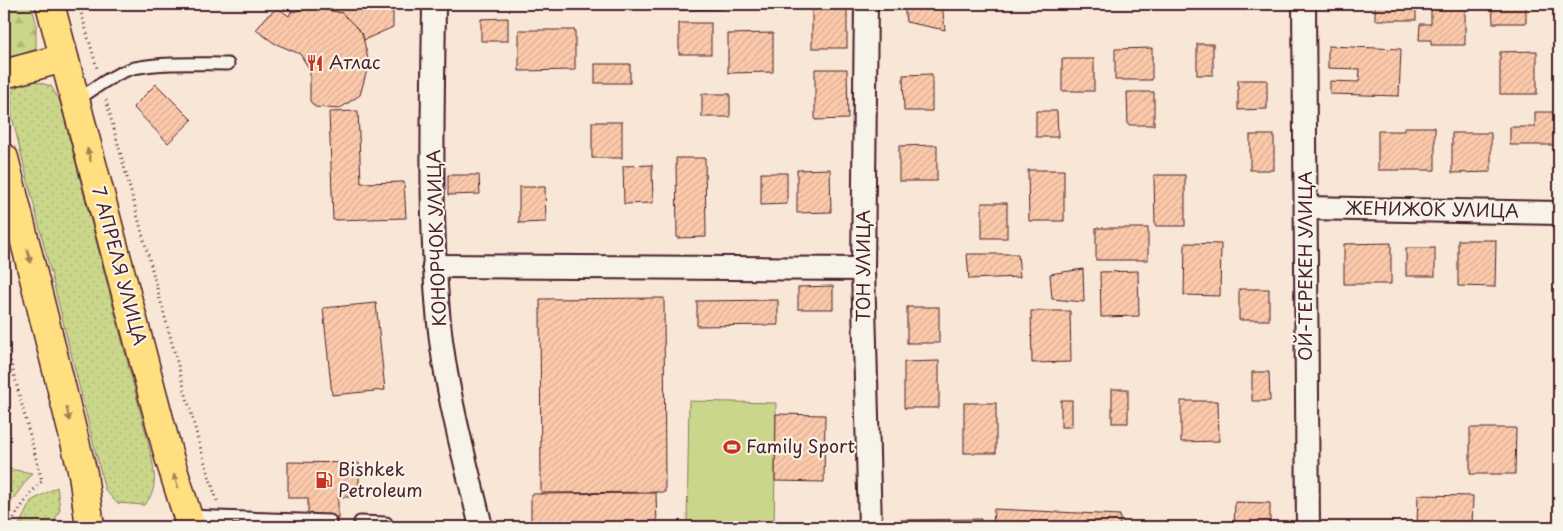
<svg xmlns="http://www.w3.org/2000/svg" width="1563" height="531" font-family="'Playpen Sans',sans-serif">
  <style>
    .grass { fill: url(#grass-dots); stroke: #8a7b5b }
    .forest { fill: url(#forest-firs); stroke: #8a7b5b }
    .green { fill: #cad78b; stroke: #8a7b5b }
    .building { fill: url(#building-hatch); stroke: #4a1f2b }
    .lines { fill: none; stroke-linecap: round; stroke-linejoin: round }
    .lane-casing { stroke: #4a1f2b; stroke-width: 15 }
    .street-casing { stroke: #4a1f2b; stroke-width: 26 }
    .primary-casing { stroke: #4a1f2b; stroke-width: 31 }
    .path { stroke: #4a1f2b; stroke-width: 3; stroke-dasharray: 1 4; stroke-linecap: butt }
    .lane { stroke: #f7f3e8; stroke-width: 11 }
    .street { stroke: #f7f3e8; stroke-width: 22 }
    .primary { stroke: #ffdf80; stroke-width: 28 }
    .oneway { fill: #a47f56 }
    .labels { text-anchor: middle; stroke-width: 4.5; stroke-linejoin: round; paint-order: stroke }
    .poi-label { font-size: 18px; fill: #4a1f2b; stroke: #f7f3e8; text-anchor: start }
    .street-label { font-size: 18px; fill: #4a1f2b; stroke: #f7f3e8 }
  </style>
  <defs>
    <pattern id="grass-dots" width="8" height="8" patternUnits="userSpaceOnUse" patternTransform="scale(1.25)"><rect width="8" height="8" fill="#cad78b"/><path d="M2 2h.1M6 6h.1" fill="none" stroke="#afb878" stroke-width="1.8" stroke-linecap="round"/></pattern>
    <pattern id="forest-firs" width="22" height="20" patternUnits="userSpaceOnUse" patternTransform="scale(1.25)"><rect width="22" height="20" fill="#cad78b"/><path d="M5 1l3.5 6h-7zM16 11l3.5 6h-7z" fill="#afb878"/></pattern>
    <pattern id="building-hatch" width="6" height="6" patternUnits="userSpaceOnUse" patternTransform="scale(1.25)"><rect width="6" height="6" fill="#fccaab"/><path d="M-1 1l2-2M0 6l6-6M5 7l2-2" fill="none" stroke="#daad93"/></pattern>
  </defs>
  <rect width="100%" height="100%" fill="#f8e7d6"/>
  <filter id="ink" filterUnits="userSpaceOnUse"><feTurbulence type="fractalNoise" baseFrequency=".02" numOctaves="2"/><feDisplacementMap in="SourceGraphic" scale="10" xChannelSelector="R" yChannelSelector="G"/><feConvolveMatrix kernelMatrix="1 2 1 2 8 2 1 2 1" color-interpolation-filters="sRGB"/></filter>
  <g filter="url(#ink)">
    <!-- grass -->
    <g class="grass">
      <path d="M34,81L51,86L60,102L148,441C152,462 162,488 144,505L117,503L105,490L11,113V94L18,83Z"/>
      <polygon points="4,468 32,473 13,499 4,517"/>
      <polygon points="57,487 60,509 52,527 18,527 31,501"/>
    </g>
    <!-- forest -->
    <polygon class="forest" points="4,4 31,4 36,22 36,49 19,56 4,57"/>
    <!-- green -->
    <polygon class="green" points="689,401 776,403 774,527 687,527"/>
    <!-- building -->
    <g class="building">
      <polygon points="291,4 393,4 393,27 364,40 362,33 342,13 313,7 291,12"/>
      <polygon points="681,4 720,4 720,9 680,10"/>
      <polygon points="904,4 942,4 945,30 906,22"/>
      <rect x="1375" y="4" width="41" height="16"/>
      <polygon points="1492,4 1526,4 1526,23 1493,23"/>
      <polygon points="1431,5 1465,5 1465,45 1431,45 1431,40 1419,40 1420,24 1431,24"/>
      <polygon points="313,7 342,13 362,33 369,63 360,95 339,109 315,107 310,101 310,70 300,54 274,43 256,30 267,16 278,8 289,16 291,12"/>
      <rect x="812" y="8" width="35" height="40"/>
      <polygon points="508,18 508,41 481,41 481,19"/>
      <rect x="679" y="23" width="32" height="31"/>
      <polygon points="519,30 575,30 575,70 519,71"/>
      <polygon points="773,33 773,72 728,73 728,34"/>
      <rect x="1197" y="44" width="16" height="31"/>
      <polygon points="1328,46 1401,49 1399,96 1330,94 1330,81 1359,82 1360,69 1328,68"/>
      <polygon points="1152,48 1152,80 1115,80 1115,49"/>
      <polygon points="1537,51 1537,94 1500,94 1500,52"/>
      <rect x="1062" y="59" width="32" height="32"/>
      <rect x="595" y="64" width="35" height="19"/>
      <polygon points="815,69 847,69 848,119 815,120"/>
      <polygon points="932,74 932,111 904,111 903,75"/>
      <polygon points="1238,80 1267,80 1267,109 1238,110"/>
      <polygon points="156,84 192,120 168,143 133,107"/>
      <polygon points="1127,92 1154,92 1154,125 1128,125"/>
      <rect x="702" y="94" width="28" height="23"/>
      <polygon points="358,111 361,183 404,182 406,218 333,220 329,112"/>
      <polygon points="1036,111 1057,111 1058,137 1036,137"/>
      <polygon points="1535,112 1559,112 1559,145 1510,145 1510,127 1535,127"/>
      <rect x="592" y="122" width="30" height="36"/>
      <polygon points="1404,127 1435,127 1435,170 1378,170 1378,131 1404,131"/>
      <polygon points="1452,133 1491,133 1491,172 1452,173"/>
      <rect x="1250" y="135" width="24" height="35"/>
      <polygon points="937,145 937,181 899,181 899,146"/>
      <polygon points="676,158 705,158 706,237 677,238"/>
      <polygon points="652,165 653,203 624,204 623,166"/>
      <polygon points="830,169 831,212 797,213 797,170"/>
      <polygon points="1028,170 1064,170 1064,221 1029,221"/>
      <polygon points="761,173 787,173 787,204 761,205"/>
      <polygon points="448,175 479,175 480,194 448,195"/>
      <polygon points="1154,175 1185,175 1185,226 1155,226"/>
      <polygon points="519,187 545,187 546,222 519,223"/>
      <rect x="982" y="203" width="25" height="35"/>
      <rect x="1096" y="228" width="52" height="32"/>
      <polygon points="1458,240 1496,240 1495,287 1458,286"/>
      <polygon points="1185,243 1221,244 1220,296 1184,295"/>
      <polygon points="1391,243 1391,284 1344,284 1344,244"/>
      <rect x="1406" y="248" width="29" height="28"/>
      <polygon points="967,254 1018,254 1020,277 969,279"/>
      <polygon points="1083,269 1084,302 1052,299 1050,274"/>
      <polygon points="1138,271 1139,316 1101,317 1100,272"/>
      <polygon points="833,286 833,309 798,309 798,287"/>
      <rect x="1239" y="289" width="30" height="31"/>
      <polygon points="664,298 665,492 541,493 540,299"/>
      <polygon points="778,300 778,325 697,326 697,301"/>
      <polygon points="376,303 385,390 332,395 323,308"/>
      <rect x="907" y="307" width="32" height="36"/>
      <polygon points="1031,311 1070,311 1071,362 1032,363"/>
      <polygon points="939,361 939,408 904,408 904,362"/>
      <polygon points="1252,372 1269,372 1270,401 1252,401"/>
      <rect x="1112" y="389" width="16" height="34"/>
      <rect x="1061" y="400" width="11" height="27"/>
      <polygon points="1181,401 1218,401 1219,441 1181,442"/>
      <rect x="964" y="403" width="32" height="50"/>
      <polygon points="776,414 825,415 824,482 775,481"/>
      <polygon points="1470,428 1516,428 1515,474 1470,474"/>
      <polygon points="288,462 359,463 359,497 338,497 338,527 308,527 308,498 288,498"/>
      <polygon points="656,493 657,527 531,527 531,494"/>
      <polygon points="1418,495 1473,496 1472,527 1417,527"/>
      <polygon points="1235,502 1270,503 1270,527 1234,527"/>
      <polygon points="994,509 1120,515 1120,527 993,527"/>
      <polygon points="981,519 981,527 899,527 899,520"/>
    </g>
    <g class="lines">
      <!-- lane casing -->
      <g class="lane-casing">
        <g id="lane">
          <path d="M76,101C92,90 116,72 134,68C164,62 198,64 228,64"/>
          <polyline points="187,516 330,521"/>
          <polyline points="360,522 386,523 387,527"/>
        </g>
      </g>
      <!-- street casing -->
      <g class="street-casing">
        <g id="street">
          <path d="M434,4C433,110 429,217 439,323C446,392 465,459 481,527"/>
          <polyline points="866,4 863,269 870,527"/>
          <polyline points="1304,4 1308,527"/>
          <polyline points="1306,208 1559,213"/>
          <polyline points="434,266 863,269"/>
        </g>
      </g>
      <!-- primary casing -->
      <g class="primary-casing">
        <g id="primary">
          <polyline points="50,4 169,457 191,527"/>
          <polyline points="4,74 64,58"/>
          <polyline points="4,158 83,474 90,527"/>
        </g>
      </g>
      <!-- path -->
      <g class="path">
        <polyline points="80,9 97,68"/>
        <polyline points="106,100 201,450 217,501"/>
        <polyline points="4,337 42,481 30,494 8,527"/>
      </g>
      <!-- lane -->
      <use href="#lane" class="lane"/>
      <!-- street -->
      <use href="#street" class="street"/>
      <!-- primary -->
      <use href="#primary" class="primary"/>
    </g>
    <!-- one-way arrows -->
    <defs><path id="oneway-solid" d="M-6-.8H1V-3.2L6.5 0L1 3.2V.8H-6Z" transform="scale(1.25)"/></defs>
    <g class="oneway">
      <use href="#oneway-solid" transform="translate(89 155) rotate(-105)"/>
      <use href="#oneway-solid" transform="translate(29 256) rotate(76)"/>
      <use href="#oneway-solid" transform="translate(68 414) rotate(76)"/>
      <use href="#oneway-solid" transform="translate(176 481) rotate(-108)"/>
    </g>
  </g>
  <!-- icons -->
  <defs>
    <g id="restaurant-bare" transform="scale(1.35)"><path d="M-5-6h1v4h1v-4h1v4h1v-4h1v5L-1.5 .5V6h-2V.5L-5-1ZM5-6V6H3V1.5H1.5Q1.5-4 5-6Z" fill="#c8321e" stroke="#f7f3e8" stroke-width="2.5" paint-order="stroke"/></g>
    <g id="stadium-bare" transform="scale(1.35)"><path d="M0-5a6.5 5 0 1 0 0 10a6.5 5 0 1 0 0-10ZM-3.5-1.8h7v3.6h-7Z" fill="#c8321e" stroke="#f7f3e8" stroke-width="2.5" paint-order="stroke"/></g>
    <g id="fuel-bare" transform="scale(1.35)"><path d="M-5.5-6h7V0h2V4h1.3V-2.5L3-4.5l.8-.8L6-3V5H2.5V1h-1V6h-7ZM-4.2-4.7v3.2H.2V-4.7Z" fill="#c8321e" stroke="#f7f3e8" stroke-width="2.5" paint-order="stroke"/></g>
  </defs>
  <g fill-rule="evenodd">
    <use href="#restaurant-bare" x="315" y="63"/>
    <use href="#stadium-bare" x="732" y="447"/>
    <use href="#fuel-bare" x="324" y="480"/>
  </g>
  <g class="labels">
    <!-- poi labels -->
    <g class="poi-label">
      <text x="329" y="69">Атлас</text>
      <text x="746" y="453">Family Sport</text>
      <text x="338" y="476">Bishkek<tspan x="338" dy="21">Petroleum</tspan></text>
    </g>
    <!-- street labels -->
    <g class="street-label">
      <text transform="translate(1432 210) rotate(1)" y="6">ЖЕНИЖОК УЛИЦА</text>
      <text transform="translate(437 238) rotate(-92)" y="6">КОНОРЧОК УЛИЦА</text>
      <text transform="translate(119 266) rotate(75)" y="6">7 АПРЕЛЯ УЛИЦА</text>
      <text transform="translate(864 266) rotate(-90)" y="6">ТОН УЛИЦА</text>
      <text transform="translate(1306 266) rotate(-90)" y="6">ОЙ-ТЕРЕКЕН УЛИЦА</text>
    </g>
  </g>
  <!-- margin -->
  <rect width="1563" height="531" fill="none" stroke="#f7f3e8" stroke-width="20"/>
  <rect x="10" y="10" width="1543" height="511" fill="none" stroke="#4a1f2b" stroke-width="2" filter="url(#ink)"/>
</svg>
